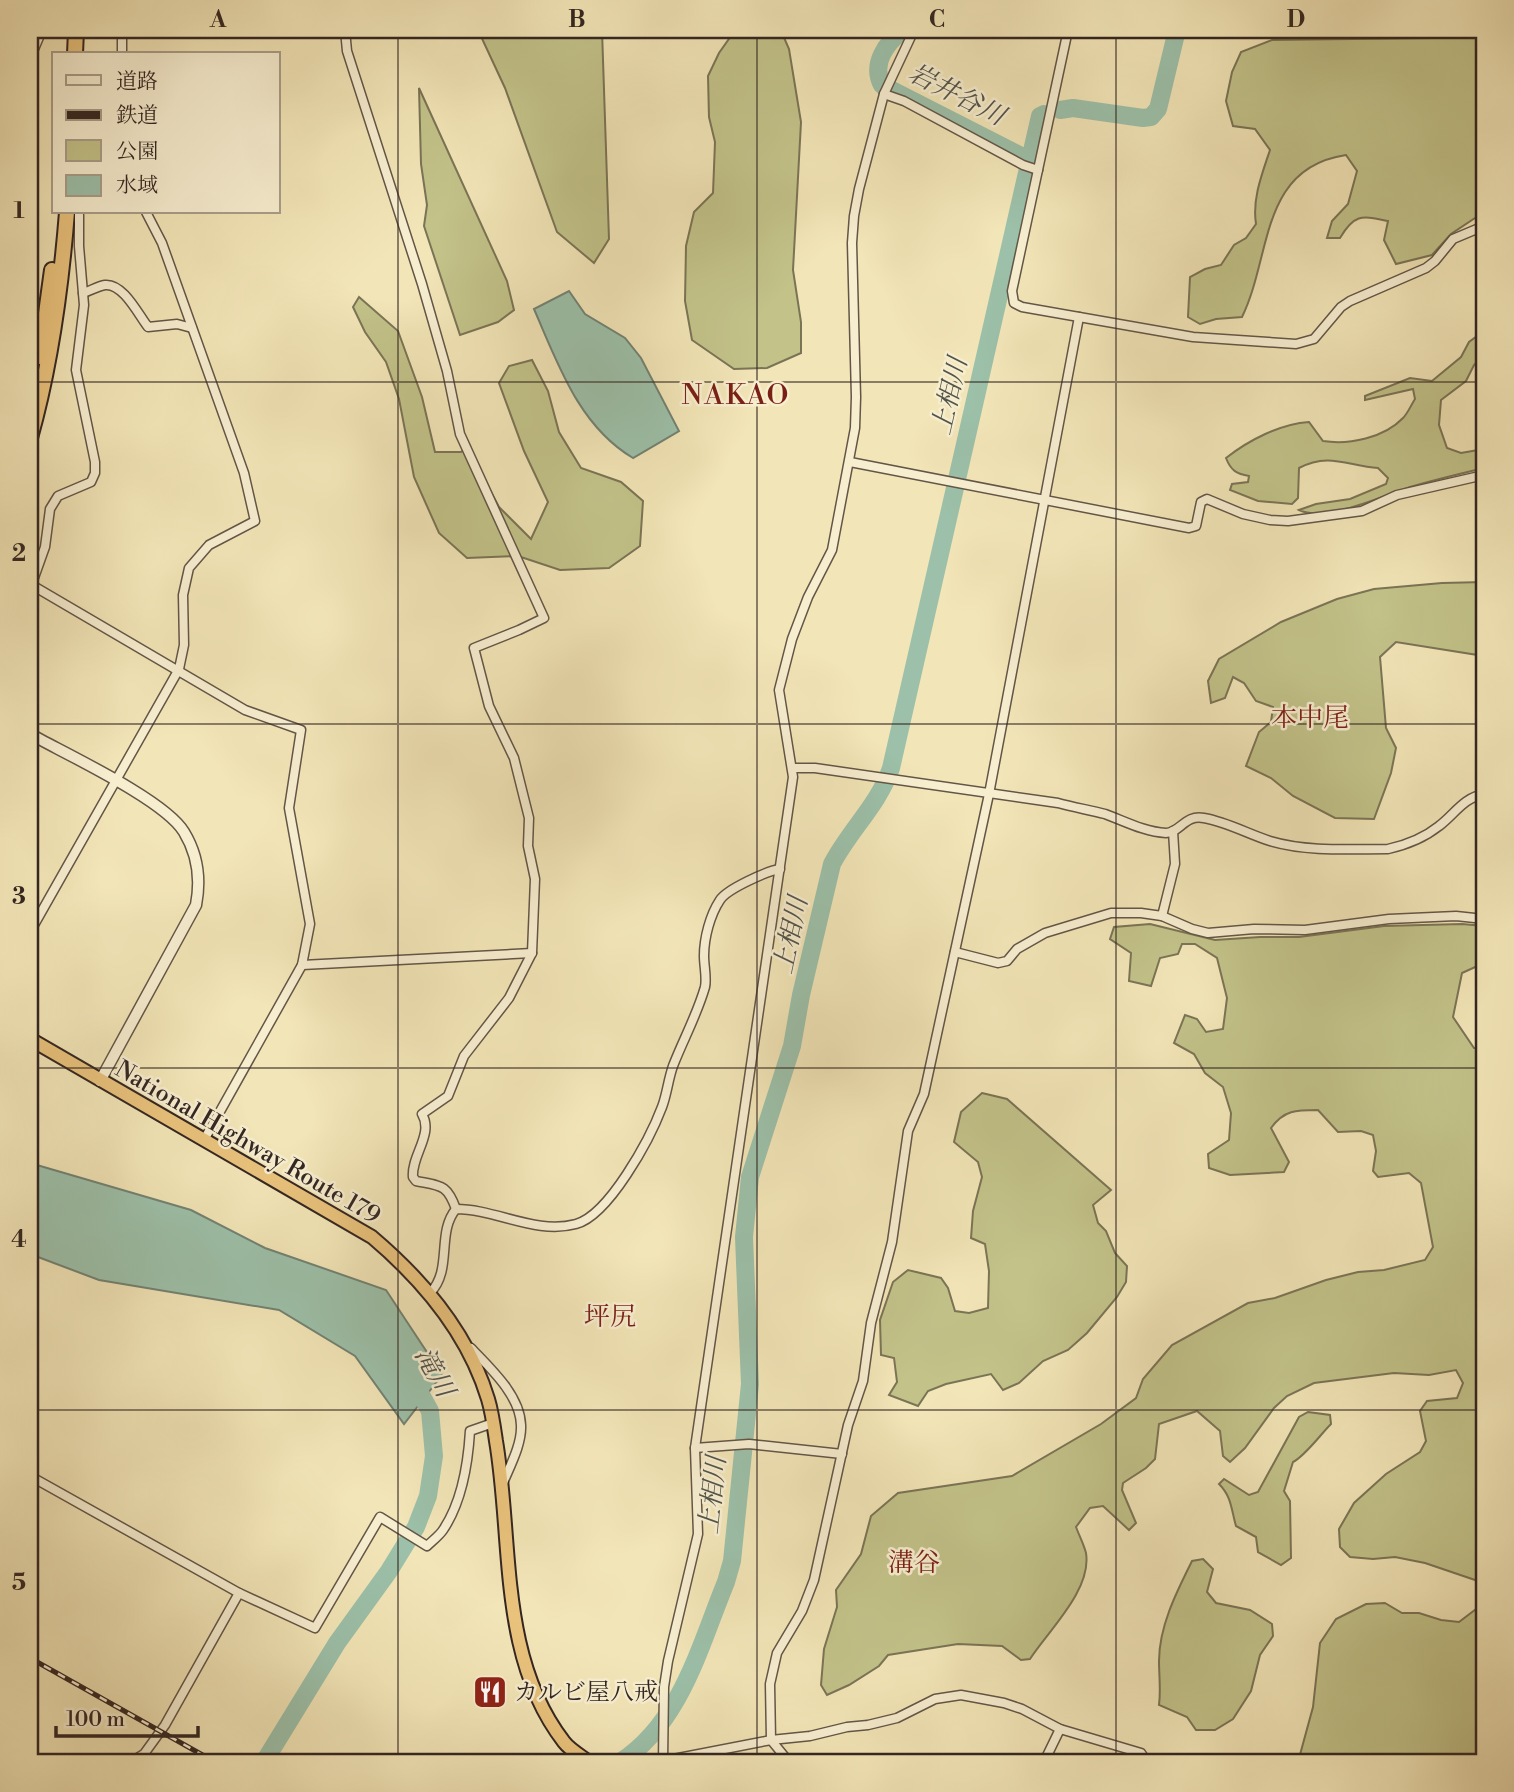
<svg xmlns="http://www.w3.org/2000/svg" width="1514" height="1792" font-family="'Libre Bodoni','Noto Serif JP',serif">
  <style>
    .green { fill: #c2c289; stroke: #7a7456; stroke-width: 2 }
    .water { fill: #9cc0a9; stroke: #728273; stroke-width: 2 }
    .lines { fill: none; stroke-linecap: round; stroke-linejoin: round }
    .river { stroke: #9cc0a9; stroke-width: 18 }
    .minor-casing { stroke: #635647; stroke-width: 11 }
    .tertiary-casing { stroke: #635647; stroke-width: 13 }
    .trunk-casing { stroke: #332622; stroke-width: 16 }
    .motorway-casing { stroke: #332622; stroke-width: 18 }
    .minor { stroke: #f7eed0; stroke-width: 8 }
    .tertiary { stroke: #f7eed0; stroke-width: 10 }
    .trunk { stroke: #e9c27c; stroke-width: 12 }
    .motorway { stroke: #e9c27c; stroke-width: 14 }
    .rail-casing { stroke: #332622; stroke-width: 5 }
    .rail { stroke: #f7eed0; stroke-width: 2.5; stroke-dasharray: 8; stroke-linecap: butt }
    .grid { fill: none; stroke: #332622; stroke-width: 2; stroke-opacity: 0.55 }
    .labels { text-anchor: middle; stroke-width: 5; stroke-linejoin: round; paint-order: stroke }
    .street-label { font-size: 24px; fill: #332622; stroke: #f7eed0 }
    .poi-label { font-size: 24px; fill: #332622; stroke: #f7eed0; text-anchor: start }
    .water-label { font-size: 26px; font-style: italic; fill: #52544a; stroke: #f7eed0 }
    .neighbourhood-label { font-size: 26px; fill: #7a1f14; stroke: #f7eed0 }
    .quarter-label { font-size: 28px; letter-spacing: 2px; fill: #7a1f14; stroke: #f7eed0 }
    .neatline { fill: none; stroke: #332622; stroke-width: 2.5 }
    .grid-label { font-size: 23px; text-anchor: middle; font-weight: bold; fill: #332622 }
  </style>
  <rect width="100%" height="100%" fill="#f2e5b7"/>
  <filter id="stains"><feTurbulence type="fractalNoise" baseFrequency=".00286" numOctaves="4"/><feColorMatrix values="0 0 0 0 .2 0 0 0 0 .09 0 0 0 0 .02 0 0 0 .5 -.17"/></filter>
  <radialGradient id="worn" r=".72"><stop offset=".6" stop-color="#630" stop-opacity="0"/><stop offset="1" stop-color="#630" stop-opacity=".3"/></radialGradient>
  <!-- green -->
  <g class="green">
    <polygon points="478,30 602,30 609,239 594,263 557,232 505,88"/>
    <path d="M1484,32V212L1451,234L1432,255L1396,264L1384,240L1388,221C1362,216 1355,213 1340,238H1327L1332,221L1348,204L1357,171L1346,155C1259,168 1272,256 1242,317L1216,319L1200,324L1188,317L1190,277L1205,269L1221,265L1234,245L1246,238L1256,224C1252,199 1262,174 1270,150L1255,129L1233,126L1226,101L1232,72L1241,52L1272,40L1433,38Z"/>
    <polygon points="782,33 789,49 801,122 793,270 801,322 801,353 767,368 734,369 692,340 685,301 686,246 694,212 713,193 715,142 709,117 708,76 719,53 731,36"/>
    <polygon points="419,88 507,281 514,310 498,322 460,335 424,226 427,205 421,164"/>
    <polygon points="359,297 398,331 422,397 435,452 461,452 467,447 499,507 531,539 548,502 524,451 499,383 509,366 532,360 548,391 559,432 581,468 621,482 643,501 640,546 609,568 560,570 518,556 467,558 439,533 414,477 399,399 386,362 365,332 353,307"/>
    <path d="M1484,331V355L1474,365L1466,381L1441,400L1439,425L1447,448L1461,453L1484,449V468C1459,474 1434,480 1410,487C1382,496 1326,523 1299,510L1316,504L1350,499L1386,484L1388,478L1378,468C1348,466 1329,452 1299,468L1298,498L1292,504L1258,501L1230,490L1232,484L1248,482L1249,476C1237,474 1231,471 1226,458C1249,440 1280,424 1309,422L1323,441C1349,445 1384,438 1403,418C1408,413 1411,405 1415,399L1413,389L1365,400V396L1410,378L1432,381L1461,357L1469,342Z"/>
    <polygon points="1484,582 1484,656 1396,642 1380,657 1386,728 1396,748 1391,773 1374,819 1335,818 1293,796 1271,778 1246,766 1259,732 1271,722 1273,707 1256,701 1244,683 1233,677 1225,698 1211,703 1208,681 1219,659 1281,622 1337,599 1374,589 1442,583"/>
    <path d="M1150,924L1215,940L1260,937H1299L1384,926L1462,924L1484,926V963L1462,973L1453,1017L1474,1048H1484V1583L1425,1563L1395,1557L1373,1559L1350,1557L1340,1547L1339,1529L1354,1503L1386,1474L1420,1452L1426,1441L1420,1411L1427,1401L1457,1398L1463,1383L1456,1370L1429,1375L1394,1373L1314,1383L1287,1396L1274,1408L1245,1448L1230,1462L1223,1456L1220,1431L1197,1411L1159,1424L1155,1459L1146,1468L1123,1483L1122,1490L1136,1523L1129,1530L1103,1506L1090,1508L1076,1527C1079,1535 1084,1545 1086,1553C1092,1590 1048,1631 1030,1659L1021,1660L1002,1646L958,1644L888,1655L879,1666L849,1685L827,1695L821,1685L824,1649L837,1607L836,1590L861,1554L871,1516L898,1493L1012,1476L1101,1424L1136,1398L1143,1379L1172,1345L1248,1303L1275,1298L1326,1280L1358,1272L1384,1270L1425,1260L1433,1247L1421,1183L1409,1173L1378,1177L1373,1171L1376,1151L1373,1135L1361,1131L1338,1132L1318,1110C1296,1110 1284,1110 1271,1128L1289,1162L1284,1172L1230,1175L1209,1168L1208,1154L1229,1140L1231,1113L1223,1087L1205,1073L1194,1054L1174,1043L1185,1015L1197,1019L1206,1032L1223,1029L1227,998L1217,958L1195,944H1182L1178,954L1160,958L1151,986L1129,981L1131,953L1110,939L1114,927Z"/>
    <polygon points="982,1093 1007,1099 1111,1190 1093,1205 1098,1223 1106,1231 1115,1253 1127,1266 1126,1282 1117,1297 1087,1333 1068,1350 1043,1361 1019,1383 1003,1390 991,1374 946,1384 928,1391 918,1406 889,1395 897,1382 894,1358 881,1355 880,1320 893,1282 908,1270 941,1278 948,1288 955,1311 969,1313 988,1308 989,1271 985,1244 971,1238 973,1211 982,1177 978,1162 954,1142 961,1112"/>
    <path d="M1308,1412L1330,1415L1331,1424C1320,1435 1305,1456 1293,1462L1284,1491L1290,1501L1291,1558L1281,1565L1258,1552L1256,1537L1236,1526C1231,1509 1232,1497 1219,1484L1224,1479L1249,1495L1258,1492L1299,1417Z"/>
    <path d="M1203,1559L1213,1569L1207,1592L1216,1603L1250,1610L1272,1624L1273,1636L1260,1655L1251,1691L1233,1719L1215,1730H1196L1187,1717L1159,1705C1161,1690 1159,1676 1159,1661C1159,1626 1177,1591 1192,1561Z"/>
    <polygon points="1385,1603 1402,1613 1419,1613 1441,1620 1459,1622 1484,1603 1484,1762 1298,1762 1313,1707 1320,1643 1336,1619 1366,1604"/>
  </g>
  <!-- water -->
  <g class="water">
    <path d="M569,291L585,314L625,338L641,358L679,431L633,458C579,426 558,364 534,309Z"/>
    <polygon points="30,1163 191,1210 265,1248 386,1290 442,1375 404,1424 355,1356 279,1310 99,1280 30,1254"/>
  </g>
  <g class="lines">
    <!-- river -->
    <g class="river">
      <path d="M903,30C886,43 871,64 882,85L1029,160"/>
      <polyline points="1060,110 1073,108 1143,118 1151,117 1158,109 1177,30"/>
      <polyline points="264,1762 337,1643 389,1571 416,1527 428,1496 434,1456 430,1411 411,1377"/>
      <path d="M620,1762C681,1723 700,1645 726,1582L732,1561L750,1384L744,1237L750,1177L792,1046L801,995L832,864C849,831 879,804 891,768L1040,116L1044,114"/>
    </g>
    <!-- minor casing -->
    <g class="minor-casing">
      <g id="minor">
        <polyline points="122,30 122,54"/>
        <path d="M345,30L347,51L422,284L447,371L460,434L544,618L519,630L474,648L489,706L514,758L529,818L528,846L535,879L532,953L509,998L464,1056L448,1096L422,1114C434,1134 411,1156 413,1177L416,1181C441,1186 447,1184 456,1209"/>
        <polyline points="1068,30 1012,291 1014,303 1022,307 1193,337 1296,344 1314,339 1341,307 1350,301 1426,268 1435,261 1453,239 1484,226"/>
        <polyline points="884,94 904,101 1023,165 1038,170"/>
        <path d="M83,293C90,291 98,286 105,285C123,283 138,314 148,327L177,324L192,328"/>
        <polyline points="850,462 1189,528 1196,526 1201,502 1207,499 1243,514 1270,520 1288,521 1362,511 1397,495 1484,475"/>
        <polyline points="30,584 245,710 301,730 289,808 310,924 302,965 204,1140"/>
        <polyline points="30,589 45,547 50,509 58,496 91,482 95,473 95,462 76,370 84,305 79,246 79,215"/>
        <path d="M793,768H815L1058,803C1073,807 1089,810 1105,814C1124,821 1145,832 1166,833C1180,833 1185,814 1204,818C1227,822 1248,834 1270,841C1307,852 1350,849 1388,849C1406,845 1424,838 1439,826C1455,814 1463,798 1484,794"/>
        <polyline points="1162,916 1175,864 1173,831"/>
        <polyline points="30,932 179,669 184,645 183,595 189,568 209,545 255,521 244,473 162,243 146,212"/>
        <polyline points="955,952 998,963 1007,961 1017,949 1045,933 1111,913 1141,913 1162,916 1192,929 1208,933 1254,929 1305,930 1389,919 1456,916 1484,919"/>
        <polyline points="302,965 532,953"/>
        <path d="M430,1293C453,1270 436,1233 456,1209C496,1209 536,1235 576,1224C609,1215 650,1139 662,1107C667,1094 668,1080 673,1066C683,1040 697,1015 705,987C707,978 704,966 704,956C704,938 710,915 720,900C727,889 767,871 780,869"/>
        <path d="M471,1348C490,1368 520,1395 521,1425C522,1444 510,1466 503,1483"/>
        <polyline points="695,1448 749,1444 842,1454"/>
        <path d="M30,1476L239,1593L315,1628L380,1517L427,1546C432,1541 439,1536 443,1530C462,1502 468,1464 470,1431L493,1423"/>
        <polyline points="663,1761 771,1740 810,1736 847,1727 868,1725 897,1718 935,1699 961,1695 1004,1703 1022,1709 1060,1729 1141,1753 1147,1762"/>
        <polyline points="131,1762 144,1754 165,1725 239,1593"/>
        <polyline points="663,1762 664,1687 668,1661 698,1534 695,1448 793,777 779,690 792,639 808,597 832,550 855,428 856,397 852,243 854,216 859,189 884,94 914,30"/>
        <polyline points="789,1762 771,1740 770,1684 777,1653 802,1611 814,1580 848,1425 863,1381 871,1323 892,1242 908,1131 924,1094 989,794 1079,317"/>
        <polyline points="1044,1762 1060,1729"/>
      </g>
    </g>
    <!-- tertiary casing -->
    <g class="tertiary-casing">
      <g id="tertiary">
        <polyline points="30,56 41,30"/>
        <path d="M30,734C66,754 165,800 184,832C198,855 201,879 196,905L100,1081"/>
      </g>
    </g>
    <!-- trunk casing -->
    <g class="trunk-casing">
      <path id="trunk" d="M30,1039L372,1237C424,1281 468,1333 488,1399C492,1412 494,1427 496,1441C513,1541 498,1657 564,1742C570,1750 581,1756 589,1762"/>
    </g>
    <!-- motorway casing -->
    <g class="motorway-casing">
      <g id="motorway">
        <polyline points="75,54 76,30"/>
        <polyline points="40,357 52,270"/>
        <path d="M30,438C51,364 61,288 67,212"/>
      </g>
    </g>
    <!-- minor -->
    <use href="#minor" class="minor"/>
    <!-- tertiary -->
    <use href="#tertiary" class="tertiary"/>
    <!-- trunk -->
    <use href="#trunk" class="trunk"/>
    <!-- motorway -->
    <use href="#motorway" class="motorway"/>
    <!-- rail casing -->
    <g class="rail-casing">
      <polyline id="rail" points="30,1658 215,1762"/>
    </g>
    <!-- rail -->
    <use href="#rail" class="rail"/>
  </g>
  <!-- grid -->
  <path class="grid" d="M398,30V1762M757,30V1762M1116,30V1762M30,382H1484M30,724H1484M30,1068H1484M30,1410H1484"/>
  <!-- icons -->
  <defs>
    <g id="restaurant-square" transform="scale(1.75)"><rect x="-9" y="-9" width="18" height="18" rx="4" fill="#8f2418" stroke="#f7eed0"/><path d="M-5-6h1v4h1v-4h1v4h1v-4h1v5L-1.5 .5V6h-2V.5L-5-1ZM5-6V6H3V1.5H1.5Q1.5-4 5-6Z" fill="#fff"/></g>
  </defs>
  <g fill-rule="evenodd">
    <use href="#restaurant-square" x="490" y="1692"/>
  </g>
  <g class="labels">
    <!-- street labels -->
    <g class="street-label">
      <text transform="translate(248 1142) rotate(30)" y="8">National Highway Route 179</text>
    </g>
    <!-- poi labels -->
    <g class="poi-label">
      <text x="514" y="1700">カルビ屋八戒</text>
    </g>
    <!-- water labels -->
    <g class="water-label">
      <text transform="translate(957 94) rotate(27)" y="9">岩井谷川</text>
      <text transform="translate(949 396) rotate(-77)" y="9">上相川</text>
      <text transform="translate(790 935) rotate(-78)" y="9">上相川</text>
      <text transform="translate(435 1372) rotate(61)" y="9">滝川</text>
      <text transform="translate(712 1495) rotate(-84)" y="9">上相川</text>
    </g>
    <!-- neighbourhood labels -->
    <g class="neighbourhood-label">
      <text x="1310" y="726">本中尾</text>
      <text x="610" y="1325">坪尻</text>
      <text x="914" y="1571">溝谷</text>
    </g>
    <!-- quarter labels -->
    <g class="quarter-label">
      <text x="736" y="404">NAKAO</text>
    </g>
  </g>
  <!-- margin -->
  <rect width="1514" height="1792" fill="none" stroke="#f2e5b7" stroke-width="77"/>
  <!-- legend -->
  <rect x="52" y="52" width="228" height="161" fill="#f7eed0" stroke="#a99e8a" stroke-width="2"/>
  <rect x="66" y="75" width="35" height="10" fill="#f7eed0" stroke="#a99e8a" stroke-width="2"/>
  <text x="116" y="88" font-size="21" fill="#332622">道路</text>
  <rect x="66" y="110" width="35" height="10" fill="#332622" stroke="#a99e8a" stroke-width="2"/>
  <text x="116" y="122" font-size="21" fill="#332622">鉄道</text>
  <rect x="66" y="140" width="35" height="21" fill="#c2c289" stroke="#a99e8a" stroke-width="2"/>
  <text x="116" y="158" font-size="21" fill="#332622">公園</text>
  <rect x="66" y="175" width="35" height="21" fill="#9cc0a9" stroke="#a99e8a" stroke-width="2"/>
  <text x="116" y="192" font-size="21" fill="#332622">水域</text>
  <!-- scale -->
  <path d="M56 1726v10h142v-10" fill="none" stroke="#332622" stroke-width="3.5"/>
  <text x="66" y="1726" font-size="21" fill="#332622" stroke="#f7eed0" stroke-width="5" paint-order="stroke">100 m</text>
  <rect x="38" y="38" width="1438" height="1716" class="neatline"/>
  <g class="grid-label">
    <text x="218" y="27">A</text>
    <text x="577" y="27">B</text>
    <text x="937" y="27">C</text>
    <text x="1296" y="27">D</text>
    <text x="19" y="218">1</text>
    <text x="19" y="561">2</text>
    <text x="19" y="904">3</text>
    <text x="19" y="1247">4</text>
    <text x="19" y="1590">5</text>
  </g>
  <rect width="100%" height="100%" filter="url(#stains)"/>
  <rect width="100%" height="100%" fill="url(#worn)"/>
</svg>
